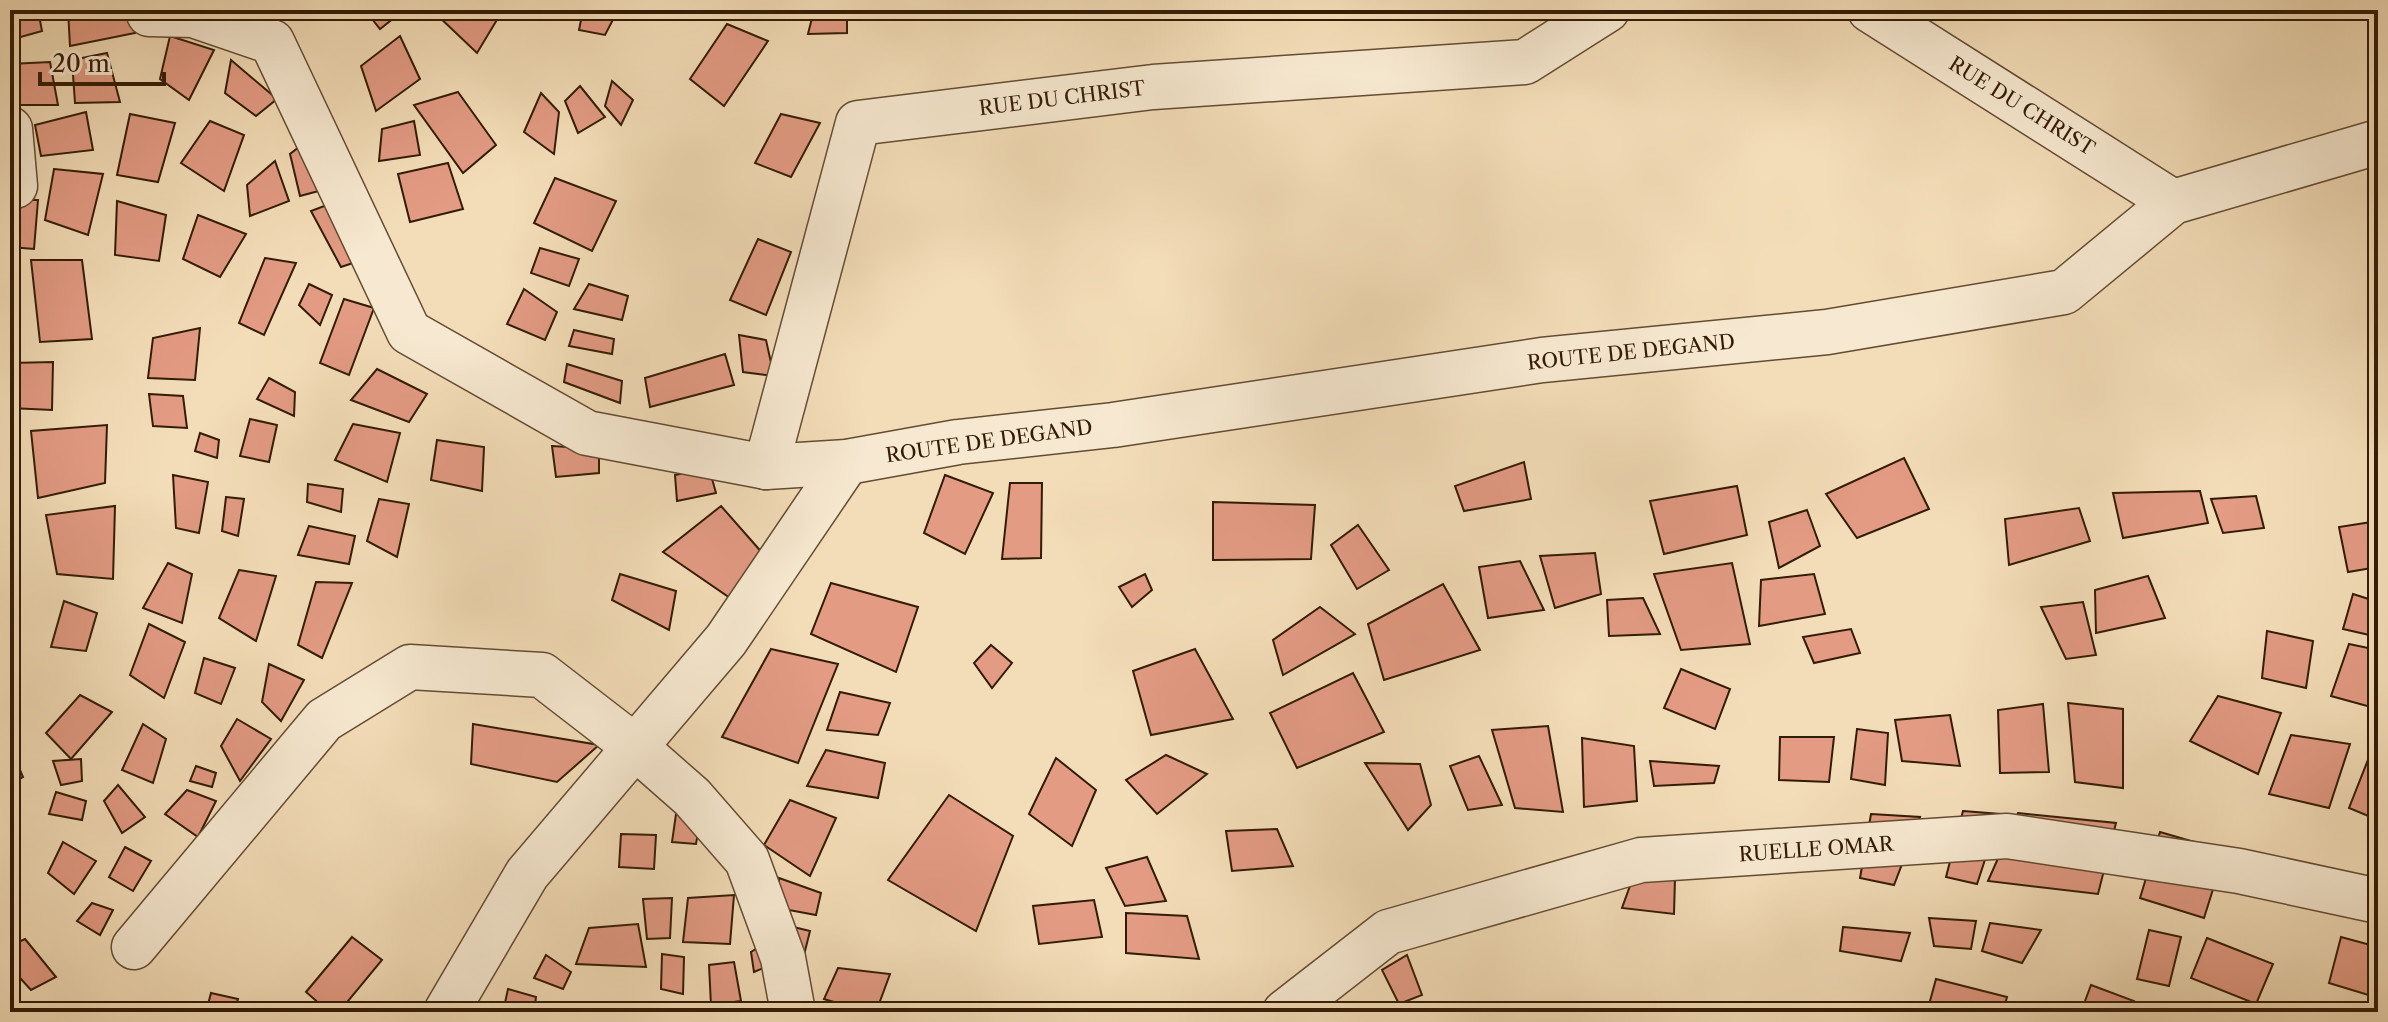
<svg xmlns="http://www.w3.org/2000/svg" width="2388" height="1022" font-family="'Libre Caslon Text',serif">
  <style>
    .building { fill: #e39b84; stroke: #331c05; stroke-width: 2 }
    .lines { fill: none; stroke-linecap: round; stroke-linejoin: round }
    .minor-casing { stroke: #634c32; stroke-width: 47 }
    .minor { stroke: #f7e9d1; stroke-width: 44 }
    .labels { text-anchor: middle; stroke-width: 7; stroke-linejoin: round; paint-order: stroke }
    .street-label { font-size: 20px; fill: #331c05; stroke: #f7e9d1 }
  </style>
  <rect width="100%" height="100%" fill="#f3ddb8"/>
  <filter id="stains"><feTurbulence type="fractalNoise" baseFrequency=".0025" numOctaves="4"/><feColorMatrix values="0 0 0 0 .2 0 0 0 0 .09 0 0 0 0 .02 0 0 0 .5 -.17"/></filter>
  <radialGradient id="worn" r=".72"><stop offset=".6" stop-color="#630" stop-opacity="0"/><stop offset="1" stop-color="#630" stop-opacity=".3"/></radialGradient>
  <!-- building -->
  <g class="building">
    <polygon points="10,10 38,10 42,31 10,40"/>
    <polygon points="68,10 130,10 135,33 70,46"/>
    <polygon points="365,10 404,10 380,29"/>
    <polygon points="439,10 492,10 498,18 477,53 435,13"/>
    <polygon points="583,10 618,10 605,35 579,30"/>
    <polygon points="814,10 847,10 847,33 808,34"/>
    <polygon points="727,24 768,41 724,106 690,79"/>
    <polygon points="170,36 214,50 189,100 160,79"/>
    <polygon points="400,36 420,79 376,111 361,66"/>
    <polygon points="107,53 120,102 75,103 72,60"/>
    <polygon points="231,60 277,99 256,116 225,93"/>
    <polygon points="50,62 58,105 10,105 10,64"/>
    <polygon points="612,81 633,100 621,125 605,106"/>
    <polygon points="580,86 605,117 578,133 565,101"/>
    <polygon points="458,92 496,145 463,173 414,105"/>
    <polygon points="541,93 559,112 554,154 524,132"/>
    <polygon points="86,112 93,150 41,156 35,125"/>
    <polygon points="130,114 175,123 158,182 117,175"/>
    <polygon points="781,114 820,123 791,177 755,163"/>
    <polygon points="210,121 244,135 224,191 181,163"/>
    <polygon points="333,121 356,181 300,196 290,154"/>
    <polygon points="414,121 420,155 379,161 382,129"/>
    <polygon points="275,161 289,201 250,216 247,185"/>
    <polygon points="448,163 463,209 410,222 398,174"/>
    <polygon points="54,169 103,174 88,235 45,220"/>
    <polygon points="555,178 616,201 592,251 534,223"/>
    <polygon points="361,192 386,252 341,267 311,211"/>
    <polygon points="10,200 38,200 34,249 10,247"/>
    <polygon points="117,201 166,215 159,261 115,255"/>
    <polygon points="198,215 246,234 220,277 183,259"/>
    <polygon points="758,239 791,252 766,315 730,300"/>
    <polygon points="540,248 579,259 569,286 531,273"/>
    <polygon points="265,258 296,263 264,335 239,323"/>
    <polygon points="31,260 82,260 92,339 40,342"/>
    <polygon points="10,272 17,272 12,323 10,323"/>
    <polygon points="309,284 332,295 320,325 299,305"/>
    <polygon points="589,284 628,296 622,320 574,309"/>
    <polygon points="524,289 557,312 545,340 507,324"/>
    <polygon points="344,299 374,308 349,375 320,363"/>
    <polygon points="200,328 195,380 148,378 153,338"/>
    <polygon points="574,330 614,339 612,354 569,346"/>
    <polygon points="739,335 766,340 774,376 743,372"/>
    <polygon points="725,354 734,385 650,407 645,378"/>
    <polygon points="53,362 52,410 10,408 10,363"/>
    <polygon points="567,364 622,381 620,403 564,382"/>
    <polygon points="377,369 427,394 409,422 351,400"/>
    <polygon points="269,378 295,392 294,416 257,399"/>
    <polygon points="149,394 183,396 187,428 153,426"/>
    <polygon points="250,419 277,425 269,462 240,456"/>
    <polygon points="353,424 400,433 387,482 335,460"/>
    <polygon points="107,425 105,483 38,498 31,431"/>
    <polygon points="200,433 219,440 217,458 195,451"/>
    <polygon points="437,440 484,447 482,491 431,480"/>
    <polygon points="552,446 599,449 599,473 556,477"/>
    <polygon points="1904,458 1929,509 1857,538 1826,494"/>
    <polygon points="1524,462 1531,499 1464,511 1455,486"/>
    <polygon points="709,468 716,493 677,501 675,475"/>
    <polygon points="173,475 208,482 199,533 176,528"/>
    <polygon points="945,475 993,493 965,554 924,533"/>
    <polygon points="1010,483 1042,483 1041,558 1002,559"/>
    <polygon points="308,484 343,489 341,512 307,502"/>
    <polygon points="1737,486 1747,535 1664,554 1650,501"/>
    <polygon points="2200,491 2208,523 2123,538 2113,493"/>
    <polygon points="2256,496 2264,528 2223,533 2211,499"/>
    <polygon points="226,497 244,499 238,536 222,531"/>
    <polygon points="379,499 409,504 397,557 367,541"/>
    <polygon points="1213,502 1315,505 1311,559 1213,560"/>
    <polygon points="115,506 113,579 57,574 46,515"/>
    <polygon points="721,506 765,556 736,602 663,552"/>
    <polygon points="2079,508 2090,541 2009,565 2005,519"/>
    <polygon points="1807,510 1820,546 1779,568 1769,522"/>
    <polygon points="2378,521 2378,567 2348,572 2339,527"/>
    <polygon points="1358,525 1389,570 1357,589 1331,545"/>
    <polygon points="309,526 355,536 349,564 298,555"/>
    <polygon points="1595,553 1601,594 1555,608 1540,556"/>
    <polygon points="1520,561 1544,610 1488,618 1479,567"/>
    <polygon points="168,563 192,574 182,623 143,608"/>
    <polygon points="1732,563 1750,644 1681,650 1654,574"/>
    <polygon points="239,570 276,576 256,641 219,618"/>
    <polygon points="620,574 676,591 669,630 612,600"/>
    <polygon points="1145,574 1152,590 1132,607 1119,587"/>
    <polygon points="1814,574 1825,614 1759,626 1761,580"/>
    <polygon points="2148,576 2165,618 2096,633 2095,590"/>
    <polygon points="316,582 352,583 322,658 298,645"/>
    <polygon points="831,583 918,607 896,672 811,634"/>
    <polygon points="1443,584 1480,650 1384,680 1368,624"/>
    <polygon points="2353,594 2378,602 2378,637 2343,629"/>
    <polygon points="1643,598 1660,634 1609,636 1607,600"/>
    <polygon points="64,601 97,613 86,651 51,647"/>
    <polygon points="2083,602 2096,655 2066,659 2041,607"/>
    <polygon points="1320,607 1355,634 1283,675 1273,640"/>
    <polygon points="149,624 185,642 164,698 130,675"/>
    <polygon points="1851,629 1860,653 1814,663 1803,637"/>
    <polygon points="2267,631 2313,641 2306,688 2262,678"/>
    <polygon points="2349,644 2378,650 2378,709 2331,696"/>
    <polygon points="991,645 1012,663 992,688 974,663"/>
    <polygon points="771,649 838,664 798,763 722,737"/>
    <polygon points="1195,649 1233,719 1151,735 1133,671"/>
    <polygon points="204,658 235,668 221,704 195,693"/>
    <polygon points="269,664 304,680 281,721 262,702"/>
    <polygon points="1681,669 1730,689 1715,729 1664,708"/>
    <polygon points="1353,673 1384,732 1297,768 1270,713"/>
    <polygon points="840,692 890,703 878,735 827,730"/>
    <polygon points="15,693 17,717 10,719 10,695"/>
    <polygon points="80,695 112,712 71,759 46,733"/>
    <polygon points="2218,696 2281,713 2258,774 2190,741"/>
    <polygon points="2068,703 2123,709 2123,788 2075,782"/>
    <polygon points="2043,704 2049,772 2000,773 1998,710"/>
    <polygon points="1950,715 1960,766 1902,761 1895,720"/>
    <polygon points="237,719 271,739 240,781 221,746"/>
    <polygon points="143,724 166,739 153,783 122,770"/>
    <polygon points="473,724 599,745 557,782 471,764"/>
    <polygon points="1548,726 1563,812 1515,808 1492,730"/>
    <polygon points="1857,729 1888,733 1885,785 1851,779"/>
    <polygon points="2291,735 2350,744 2329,808 2269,794"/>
    <polygon points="1780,737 1834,737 1829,782 1779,780"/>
    <polygon points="1582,738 1634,746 1637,801 1584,807"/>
    <polygon points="2375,742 2378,743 2378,820 2349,808"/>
    <polygon points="10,746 23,777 10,784"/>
    <polygon points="826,750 885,763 878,798 807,786"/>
    <polygon points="1166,755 1207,774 1157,814 1126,780"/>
    <polygon points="1479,756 1502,805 1468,810 1450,766"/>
    <polygon points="1056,758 1096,790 1072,846 1029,814"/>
    <polygon points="81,759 82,781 61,785 53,761"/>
    <polygon points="1650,761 1719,766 1714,783 1654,786"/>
    <polygon points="1365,763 1420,764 1431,805 1408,830"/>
    <polygon points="196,766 216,773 212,787 190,781"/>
    <polygon points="118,785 145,817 122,833 104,801"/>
    <polygon points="187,790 216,801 198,837 165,814"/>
    <polygon points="56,792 86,801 82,820 49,814"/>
    <polygon points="949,795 1013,836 976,931 888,880"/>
    <polygon points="790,800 836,818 810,876 764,845"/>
    <polygon points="677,807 702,810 696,844 672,842"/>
    <polygon points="1963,811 2000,814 1977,884 1946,877"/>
    <polygon points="2018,813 2116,823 2098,894 1988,881"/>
    <polygon points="1871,814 1920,817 1894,885 1860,878"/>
    <polygon points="1277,829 1293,866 1232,871 1226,831"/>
    <polygon points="2160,832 2225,851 2204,918 2140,898"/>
    <polygon points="621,834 656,835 654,869 619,867"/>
    <polygon points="63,842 96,861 74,894 48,873"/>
    <polygon points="125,847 151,861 133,891 109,877"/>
    <polygon points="1147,857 1166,901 1125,906 1106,868"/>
    <polygon points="1635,872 1675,878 1674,914 1622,908"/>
    <polygon points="779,878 821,893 816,915 778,908"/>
    <polygon points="734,895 730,944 683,942 688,898"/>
    <polygon points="672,898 670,938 647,939 643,899"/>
    <polygon points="1094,900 1102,937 1039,944 1033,906"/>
    <polygon points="92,903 113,910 100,935 77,921"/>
    <polygon points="1126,913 1187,916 1199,959 1126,953"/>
    <polygon points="1929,918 1976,921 1971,949 1934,946"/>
    <polygon points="1990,923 2041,930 2022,963 1982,951"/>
    <polygon points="638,924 646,967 576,964 589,928"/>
    <polygon points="785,925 810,931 804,955"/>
    <polygon points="1843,927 1910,933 1901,961 1840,951"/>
    <polygon points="2149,930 2181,937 2169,986 2137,979"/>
    <polygon points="352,937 382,960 339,1012 329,1012 306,992"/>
    <polygon points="2341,937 2378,947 2378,984 2375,997 2329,983"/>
    <polygon points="2207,938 2273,964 2256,1004 2191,978"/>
    <polygon points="25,939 56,977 31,990 10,967 10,946"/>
    <polygon points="764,944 768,966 754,972 751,952"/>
    <polygon points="662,954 684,957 683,994 661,989"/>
    <polygon points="546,955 571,972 563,989 534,978"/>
    <polygon points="1407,955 1422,995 1399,1004 1382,970"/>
    <polygon points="734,962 741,1001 711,1005 709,965"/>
    <polygon points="838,968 890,974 876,1012 867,1012 824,999"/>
    <polygon points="1936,979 2007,997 2003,1012 1927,1012"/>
    <polygon points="2091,985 2134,1001 2130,1012 2081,1012"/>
    <polygon points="508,989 536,997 534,1012 503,1012"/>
    <polygon points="211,993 238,999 234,1012 206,1012"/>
  </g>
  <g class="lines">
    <!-- minor casing -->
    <g class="minor-casing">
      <g id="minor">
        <polyline points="149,10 149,14 193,15 272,42 409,332 587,433 766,467 847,462 958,442 1113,425 1542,360 1827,332 2064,292 2173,202 2378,142"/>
        <polyline points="1870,10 2173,202"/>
        <polyline points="10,129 15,186"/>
        <polyline points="766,467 858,123 1153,87 1525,62 1607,10"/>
        <polyline points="134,947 324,720 410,667 542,675 634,746 692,797 747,860 783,958 793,1012"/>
        <polyline points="446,1012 527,874 726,640 847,462"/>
        <polyline points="1285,1012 1388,932 1641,860 2007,836 2239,871 2378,901"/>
      </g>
    </g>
    <!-- minor -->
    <use href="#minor" class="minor"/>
  </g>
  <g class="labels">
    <!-- street labels -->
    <g class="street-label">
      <text transform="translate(1062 98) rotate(-7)" y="7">RUE DU CHRIST</text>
      <text transform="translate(2022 106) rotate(32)" y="7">RUE DU CHRIST</text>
      <text transform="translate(1631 352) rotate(-6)" y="7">ROUTE DE DEGAND</text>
      <text transform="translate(989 441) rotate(-8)" y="7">ROUTE DE DEGAND</text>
      <text transform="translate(1816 849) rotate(-4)" y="7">RUELLE OMAR</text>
    </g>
  </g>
  <!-- margin -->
  <rect width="2388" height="1022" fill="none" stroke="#f3ddb8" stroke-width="40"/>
  <rect x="12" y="12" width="2364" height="998" fill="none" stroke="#331c05" stroke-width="4"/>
  <rect x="20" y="20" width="2348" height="982" fill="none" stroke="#331c05" stroke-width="2"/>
  <!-- scale -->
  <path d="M40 72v12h124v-12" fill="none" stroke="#331c05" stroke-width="4"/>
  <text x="52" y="72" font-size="24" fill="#331c05" stroke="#f7e9d1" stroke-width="6" paint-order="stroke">20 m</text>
  <rect width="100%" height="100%" filter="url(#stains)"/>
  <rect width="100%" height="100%" fill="url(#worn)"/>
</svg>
